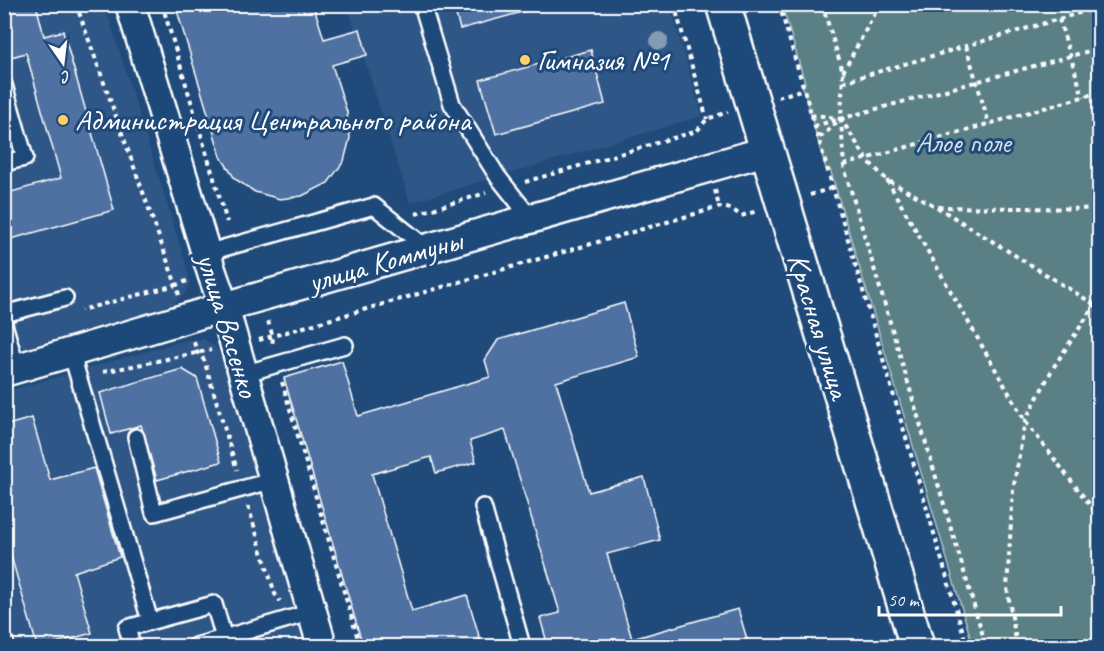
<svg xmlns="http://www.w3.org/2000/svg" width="1104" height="651" font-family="Caveat,sans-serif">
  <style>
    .built { fill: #2d5686 }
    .green { fill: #5a8086; stroke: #acc0c2; stroke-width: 1.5 }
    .building { fill: #4f71a1; stroke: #fff; stroke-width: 1.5 }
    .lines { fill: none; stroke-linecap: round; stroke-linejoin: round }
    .lane-casing { stroke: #fff; stroke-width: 20 }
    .street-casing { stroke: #fff; stroke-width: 33 }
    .secondary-casing { stroke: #fff; stroke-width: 38 }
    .path { stroke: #fff; stroke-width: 4; stroke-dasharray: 4.5 4.5; stroke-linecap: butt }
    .lane { stroke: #1f4a7a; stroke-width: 15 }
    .street { stroke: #1f4a7a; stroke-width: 28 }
    .secondary { stroke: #1f4a7a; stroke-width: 33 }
    .tree { fill: #849cb3 }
    .poi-dot { fill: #ffd166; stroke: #1f4a7a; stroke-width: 2 }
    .labels { text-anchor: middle; stroke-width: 6; stroke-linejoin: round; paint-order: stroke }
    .poi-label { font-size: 30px; fill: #fff; stroke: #1f4a7a; text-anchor: start }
    .park-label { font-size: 30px; fill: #d6dfe1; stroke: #1f4a7a }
    .street-label { font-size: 30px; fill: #fff; stroke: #1f4a7a }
  </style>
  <rect width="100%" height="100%" fill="#1f4a7a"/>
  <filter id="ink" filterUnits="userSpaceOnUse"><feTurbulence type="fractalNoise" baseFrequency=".0167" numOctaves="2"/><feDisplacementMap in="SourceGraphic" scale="12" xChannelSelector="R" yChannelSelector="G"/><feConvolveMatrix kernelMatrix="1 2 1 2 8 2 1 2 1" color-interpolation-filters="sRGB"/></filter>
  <g filter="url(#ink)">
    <!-- built -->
    <g class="built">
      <polygon points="5,5 105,5 187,268 190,283 184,295 172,305 5,354"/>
      <polygon points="347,5 670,5 702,116 410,203"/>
      <polygon points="203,339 215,346 223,362 305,646 5,646 5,392 165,346 189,340"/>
    </g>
    <!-- green -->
    <polygon class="green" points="782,5 1099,5 1099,646 973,646 830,169 826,169 802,84 805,83"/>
    <!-- building -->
    <g class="building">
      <polygon points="4,4 36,4 44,36 63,31 114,210 4,241 4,194 61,178 26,53 4,59"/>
      <polygon points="175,4 313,4 324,39 360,29 367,55 332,65 347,112 350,138 344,161 328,183 302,196 280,199 255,192 235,179 221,157"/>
      <polygon points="453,4 525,4 526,11 460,29"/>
      <polygon points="591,50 605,104 496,134 480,80"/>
      <polygon points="624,303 639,357 556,382 589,492 644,477 660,540 607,554 632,639 738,609 749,646 548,646 540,618 560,613 505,430 470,441 476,462 436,473 431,457 372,474 412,611 467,595 482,646 363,646 284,378 342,361 358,416 490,377 485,360 498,340"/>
      <polygon points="182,369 197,378 221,462 157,480 141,425 111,434 100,393"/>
      <polygon points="32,418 50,480 94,468 120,557 74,572 92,633 45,646 37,646 4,532 4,426"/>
    </g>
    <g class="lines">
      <!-- lane casing -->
      <g class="lane-casing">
        <g id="lane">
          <polyline points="422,4 452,104 498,177 532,220"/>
          <polyline points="4,85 25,158 4,163"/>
          <polyline points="206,253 374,206 428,249"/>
          <polyline points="4,314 65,298"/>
          <polyline points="4,324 17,369"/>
          <polyline points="71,352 150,621"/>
          <polyline points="243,374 345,345"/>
          <polyline points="136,437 154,513 274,480"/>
          <polyline points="483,507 522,646"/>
          <polyline points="4,640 6,646"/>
          <polyline points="132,646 127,628 214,604 224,638"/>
          <polyline points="196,646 312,612"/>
        </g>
      </g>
      <!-- street casing -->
      <g class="street-casing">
        <g id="street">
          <polyline points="130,4 212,273 224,307 322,646"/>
          <polyline points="4,372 224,307 766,151"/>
        </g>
      </g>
      <!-- secondary casing -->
      <g class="secondary-casing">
        <polyline id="secondary" points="723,4 917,646"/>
      </g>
      <!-- path -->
      <g class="path">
        <polyline points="76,4 176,285 81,310"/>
        <polyline points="162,4 227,222"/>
        <polyline points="674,4 707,119"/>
        <polyline points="779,4 967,646"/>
        <polyline points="822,4 843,72 841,119 868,161 887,180 937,207 1100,308"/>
        <polyline points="1059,19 1083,97"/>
        <polyline points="966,46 989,124"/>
        <polyline points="843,72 880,4"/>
        <polyline points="843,82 1100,7"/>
        <polyline points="778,97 804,89"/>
        <polyline points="811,116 816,115 841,119 822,136 817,137"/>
        <polyline points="841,119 844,167 986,646"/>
        <polyline points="814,126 1100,48"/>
        <polyline points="844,165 1100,92"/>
        <polyline points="887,180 1025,421 1100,518"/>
        <polyline points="525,182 697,131 707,119 728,112"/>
        <polyline points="715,190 719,207"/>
        <polyline points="810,195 832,188"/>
        <polyline points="938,207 1100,209"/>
        <polyline points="416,214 486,193"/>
        <polyline points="179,295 176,285 187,281"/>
        <polyline points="268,321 273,337 272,346"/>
        <polyline points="259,340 719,207 732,209 741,216 757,211"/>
        <polyline points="194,342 197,352 204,360 237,470"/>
        <polyline points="103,372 211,350"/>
        <polyline points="282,382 360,646"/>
        <polyline points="248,506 275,594 280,601"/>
        <polyline points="1017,646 1007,588 1013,490 1025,421 1053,368 1100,297"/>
      </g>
      <!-- lane -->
      <use href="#lane" class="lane"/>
      <!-- street -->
      <use href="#street" class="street"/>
      <!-- secondary -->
      <use href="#secondary" class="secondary"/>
    </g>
    <!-- trees -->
    <circle class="tree" cx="659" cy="41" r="9"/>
  </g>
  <!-- markers -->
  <g class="poi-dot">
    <circle cx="525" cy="60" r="6"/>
    <circle cx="63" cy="120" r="6"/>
  </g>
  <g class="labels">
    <!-- poi labels -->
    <g class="poi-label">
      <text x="537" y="70">Гимназия №1</text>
      <text x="75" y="130">Администрация Центрального района</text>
    </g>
    <!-- park labels -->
    <g class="park-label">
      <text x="963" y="152">Алое поле</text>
    </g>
    <!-- street labels -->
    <g class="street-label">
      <text transform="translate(385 261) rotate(-16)" y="10">улица Коммуны</text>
      <text transform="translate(228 325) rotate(73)" y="10">улица Васенко</text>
      <text transform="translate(819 326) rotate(73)" y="10">Красная улица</text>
    </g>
  </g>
  <!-- margin -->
  <rect width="1104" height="651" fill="none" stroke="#1f4a7a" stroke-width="24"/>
  <rect x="12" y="12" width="1080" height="627" fill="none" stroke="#fff" stroke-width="2" filter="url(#ink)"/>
  <!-- north arrow -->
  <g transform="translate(63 63) rotate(166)" stroke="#1f4a7a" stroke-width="4.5" paint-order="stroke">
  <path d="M0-4.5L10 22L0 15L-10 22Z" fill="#ffffff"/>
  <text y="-9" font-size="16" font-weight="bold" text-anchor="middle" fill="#ffffff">С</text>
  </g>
  <!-- scale -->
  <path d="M879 606v9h182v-9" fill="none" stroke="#ffffff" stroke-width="3"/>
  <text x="888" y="606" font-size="18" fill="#ffffff" stroke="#1f4a7a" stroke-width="4.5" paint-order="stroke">50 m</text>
</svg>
